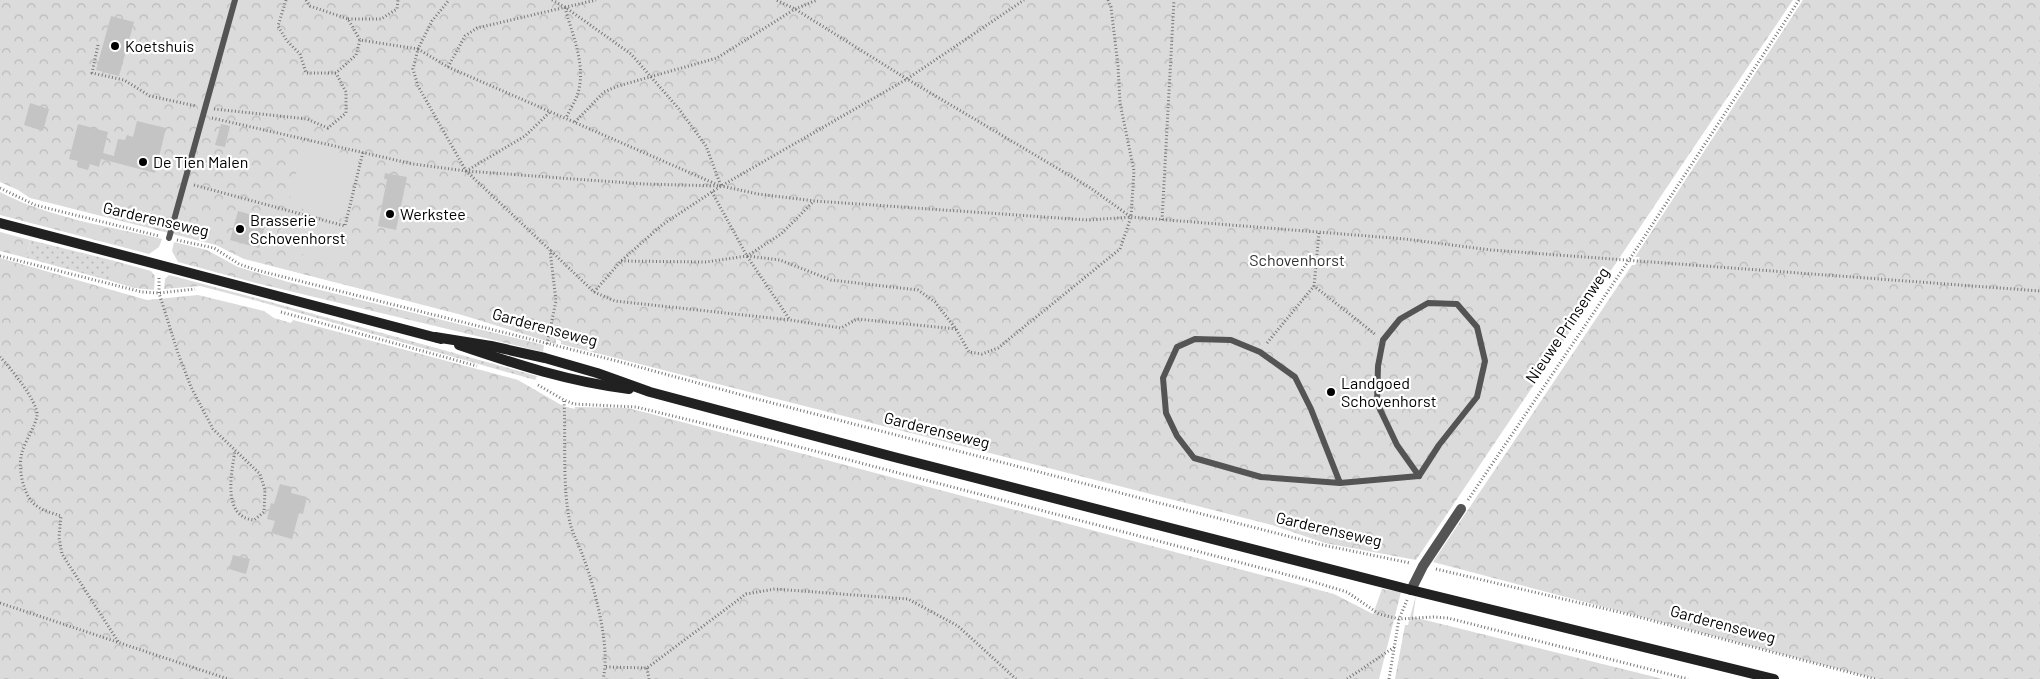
<svg xmlns="http://www.w3.org/2000/svg" width="2040" height="679" font-family="Barlow,sans-serif">
  <style>
    .grass { fill: url(#grass-dots) }
    .forest { fill: url(#forest-crowns) }
    .garden { fill: #dbdbdb }
    .building { fill: #c4c4c4 }
    .lines { fill: none; stroke-linecap: round; stroke-linejoin: round }
    .path { stroke: #767676; stroke-width: 3; stroke-dasharray: 1 2.5; stroke-linecap: butt }
    .lane { stroke: #545454; stroke-width: 6 }
    .street { stroke: #545454; stroke-width: 10 }
    .secondary { stroke: #212121; stroke-width: 10 }
    .poi-dot { fill: #000; stroke: #fff; stroke-width: 2 }
    .labels { text-anchor: middle; stroke-width: 4.5; stroke-linejoin: round; paint-order: stroke }
    .poi-label { font-size: 16px; fill: #000; stroke: #fff; text-anchor: start }
    .street-label { font-size: 16px; fill: #000; stroke: #fff }
    .park-label { font-size: 16px; fill: #323232; stroke: #fff }
  </style>
  <defs>
    <pattern id="grass-dots" width="8" height="8" patternUnits="userSpaceOnUse" patternTransform="scale(1.25)"><rect width="8" height="8" fill="#dbdbdb"/><path d="M2 2h.1M6 6h.1" fill="none" stroke="#bababa" stroke-width="1.8" stroke-linecap="round"/></pattern>
    <pattern id="forest-crowns" width="20" height="18" patternUnits="userSpaceOnUse" patternTransform="scale(1.25)"><rect width="20" height="18" fill="#dbdbdb"/><path d="M2 6a3 3 0 1 1 6 0M12 15a3 3 0 1 1 6 0" fill="none" stroke="#bababa"/></pattern>
  </defs>
  <rect width="100%" height="100%" fill="#fff"/>
  <!-- grass -->
  <g class="grass">
    <polygon points="30,240 111,260 111,281 27,258"/>
    <polygon points="256,298 537,376 535,380 254,300"/>
  </g>
  <!-- forest -->
  <g class="forest">
    <polygon points="0,0 1793,0 1416,560 1325,543 1272,525 561,344 561,341 556,339 556,344 462,315 244,259 216,245 30,198 18,190 0,182"/>
    <polygon points="1803,0 2040,0 2040,679 1877,679 1433,562 1632,265 1635,265 1640,257 1635,257"/>
    <path d="M0,192C50,218 107,226 162,239L159,247L149,254L0,215Z"/>
    <polygon points="0,232 30,240 27,258 0,251"/>
    <polygon points="174,242 207,250 238,267 288,282 544,345 543,352 256,283 178,262 172,251"/>
    <polygon points="0,258 147,300 198,295 264,311 274,318 291,323 293,320 518,380 563,406 575,409 575,407 627,408 644,412 1334,594 1373,614 1382,589 1401,592 1379,679 0,679"/>
    <polygon points="111,260 151,271 155,276 154,290 134,288 111,281"/>
    <polygon points="169,275 256,298 254,300 200,286 164,289 165,279"/>
    <polygon points="1416,595 1413,617 1663,679 1395,679 1405,625 1408,625"/>
  </g>
  <!-- garden -->
  <g class="garden">
    <polygon points="304,144 359,157 343,219 288,205"/>
    <polygon points="284,215 343,230 335,263 276,247"/>
  </g>
  <!-- building -->
  <g class="building">
    <polygon points="111,16 134,22 119,76 96,70"/>
    <polygon points="30,103 49,109 43,131 24,125"/>
    <polygon points="137,121 166,128 155,173 101,159 99,167 90,164 88,170 77,167 78,161 69,159 78,124 108,132 103,153 114,156 118,139 125,140 127,135 133,137"/>
    <polygon points="221,124 230,126 225,147 215,145"/>
    <polygon points="385,173 407,177 396,230 378,226 387,179 384,179"/>
    <polygon points="238,211 267,219 259,248 230,240"/>
    <polygon points="280,484 292,487 291,493 307,497 303,514 299,513 292,539 271,533 275,521 267,519 271,503 274,504"/>
    <polygon points="233,555 250,559 246,574 229,569"/>
  </g>
  <g class="lines">
    <!-- path -->
    <g class="path">
      <polyline points="286,0 278,26 287,41 300,54 306,73 336,73 356,55 360,40 418,49 432,21 449,0"/>
      <polyline points="306,0 310,6 348,19 360,40"/>
      <polyline points="552,0 565,7 631,54 679,109 706,146 721,186"/>
      <polyline points="1108,0 1111,7 1118,66 1120,103 1134,171 1131,217"/>
      <path d="M565,8C572,33 585,63 579,89C577,99 570,109 566,118"/>
      <polyline points="348,19 381,19 397,9 398,0"/>
      <polyline points="98,45 92,73 124,80 150,96 196,106"/>
      <polyline points="448,67 465,36 477,28 596,0"/>
      <polyline points="214,109 307,119 328,128 346,113 346,92 336,73"/>
      <polyline points="212,118 413,164 466,171 643,184 721,186 758,194 815,201 1088,220 1131,217 1405,239 1491,250 2040,291"/>
      <polyline points="575,122 604,92 618,86 717,58 795,9 817,0"/>
      <polyline points="466,171 525,136 551,111"/>
      <polyline points="194,185 345,226 363,152"/>
      <polyline points="0,188 35,205 159,236"/>
      <polyline points="712,192 747,256 790,320"/>
      <polyline points="1162,220 1174,0"/>
      <polyline points="1319,233 1314,286 1376,335"/>
      <polyline points="177,240 214,248 239,264 256,270 617,361 753,398 1318,544 1410,563"/>
      <polyline points="551,251 594,292 615,301 790,320 841,328 857,319 956,329"/>
      <polyline points="0,256 142,292 159,293 195,289"/>
      <polyline points="747,256 780,260 831,280 918,290 935,302 956,329 969,352 982,354 998,348 1120,249 1131,217 1089,187 907,79 795,9 776,0"/>
      <polyline points="621,261 706,262 747,256 781,234 814,201"/>
      <path d="M159,278V293L178,353L191,387L213,429L260,474L265,490L264,512L254,520C221,517 232,472 235,450"/>
      <polyline points="594,292 621,261 662,225 721,186 907,79 1024,0"/>
      <polyline points="281,312 477,366"/>
      <polyline points="1267,343 1314,286"/>
      <polyline points="547,344 556,301 550,250 466,171 418,86 413,69 418,49 448,67 718,185"/>
      <path d="M0,357C10,367 38,402 37,415C36,426 25,441 22,452C18,467 22,491 33,503C40,510 52,513 61,516L59,537L62,554L119,643"/>
      <polyline points="538,385 564,400 574,404 636,407 788,444 1307,580 1347,592 1379,614 1399,619 1433,617 1448,618 1688,679"/>
      <path d="M564,401C566,439 562,486 570,523C573,535 580,547 584,559C595,589 611,649 603,679"/>
      <polyline points="1468,500 1635,251 1799,0"/>
      <polyline points="1436,569 1627,614 1875,679"/>
      <polyline points="0,603 228,679"/>
      <polyline points="606,667 647,668 746,594 775,589 908,599 958,626 1016,679"/>
      <polyline points="647,668 649,679"/>
      <polyline points="1347,679 1396,646"/>
      <polyline points="1389,679 1399,619 1407,600"/>
    </g>
    <!-- lane -->
    <g class="lane">
      <polyline points="169,238 235,0"/>
      <polygon points="1428,303 1457,304 1477,327 1485,361 1477,397 1439,445 1419,476 1397,445 1377,403 1378,366 1383,340 1400,319"/>
      <polyline points="1340,483 1311,409 1295,377 1260,352 1231,340 1195,339 1177,347 1163,378 1166,413 1177,436 1194,458 1261,477 1340,483 1419,476"/>
    </g>
    <!-- street -->
    <polyline class="street" points="1411,590 1423,566 1461,509"/>
    <!-- secondary -->
    <g class="secondary">
      <polyline points="0,223 441,339"/>
      <polyline points="435,337 491,346 545,358 597,373 650,392 894,457 1411,590 1774,679"/>
      <path d="M459,345C515,364 570,382 629,389"/>
    </g>
  </g>
  <!-- markers -->
  <g class="poi-dot">
    <circle cx="115" cy="46" r="5"/>
    <circle cx="143" cy="162" r="5"/>
    <circle cx="390" cy="214" r="5"/>
    <circle cx="240" cy="229" r="5"/>
    <circle cx="1331" cy="392" r="5"/>
  </g>
  <g class="labels">
    <!-- poi labels -->
    <g class="poi-label">
      <text x="125" y="52">Koetshuis</text>
      <text x="153" y="168">De Tien Malen</text>
      <text x="400" y="220">Werkstee</text>
      <text x="250" y="226">Brasserie<tspan x="250" dy="18">Schovenhorst</tspan></text>
      <text x="1341" y="389">Landgoed<tspan x="1341" dy="18">Schovenhorst</tspan></text>
    </g>
    <!-- street labels -->
    <g class="street-label">
      <text transform="translate(156 219) rotate(13)" y="6">Garderenseweg</text>
      <text transform="translate(1567 325) rotate(-56)" y="6">Nieuwe Prinsenweg</text>
      <text transform="translate(545 327) rotate(15)" y="6">Garderenseweg</text>
      <text transform="translate(937 430) rotate(14)" y="6">Garderenseweg</text>
      <text transform="translate(1329 529) rotate(13)" y="6">Garderenseweg</text>
      <text transform="translate(1723 624) rotate(15)" y="6">Garderenseweg</text>
    </g>
    <!-- park labels -->
    <g class="park-label">
      <text x="1297" y="266">Schovenhorst</text>
    </g>
  </g>
</svg>
